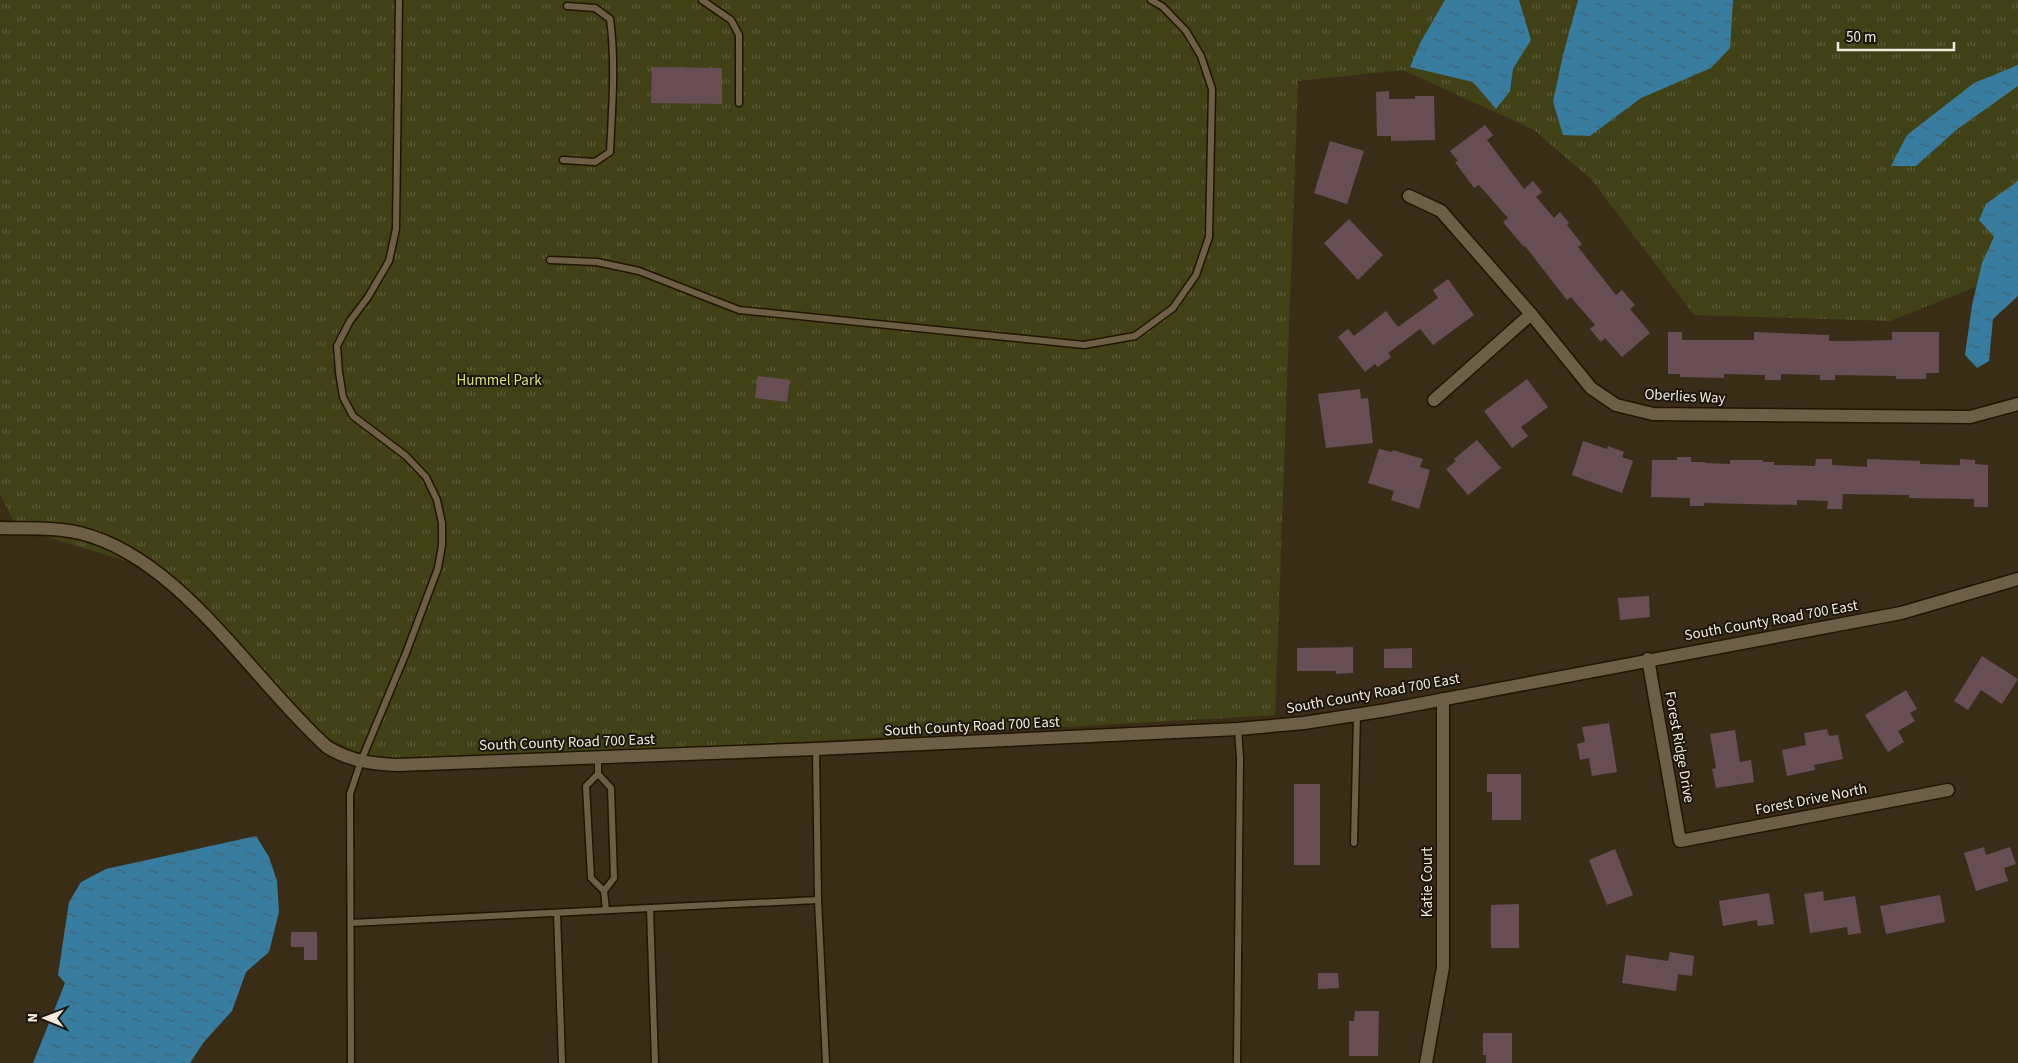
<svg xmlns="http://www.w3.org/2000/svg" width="2018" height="1063" font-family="'Source Sans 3',sans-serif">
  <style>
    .grass { fill: url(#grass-tufts) }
    .water { fill: url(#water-ripples) }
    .building { fill: #684d55 }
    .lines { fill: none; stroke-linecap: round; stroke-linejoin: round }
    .lane-casing { stroke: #211502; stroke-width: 9 }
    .street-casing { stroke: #211502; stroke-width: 15 }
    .lane { stroke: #6d5e48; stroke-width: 6 }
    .street { stroke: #6d5e48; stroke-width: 12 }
    .labels { text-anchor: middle; stroke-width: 4; stroke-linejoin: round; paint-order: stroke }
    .park-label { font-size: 15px; fill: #dadf81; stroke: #1c160d }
    .street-label { font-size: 15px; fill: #f3eadd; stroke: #1c160d }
  </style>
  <defs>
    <pattern id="grass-tufts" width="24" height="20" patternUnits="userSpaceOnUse" patternTransform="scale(1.25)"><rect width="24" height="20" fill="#404116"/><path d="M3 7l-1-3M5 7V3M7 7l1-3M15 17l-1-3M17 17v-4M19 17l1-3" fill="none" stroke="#5c5d37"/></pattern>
    <pattern id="water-ripples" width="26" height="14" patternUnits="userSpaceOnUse" patternTransform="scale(1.25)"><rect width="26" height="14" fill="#387c9f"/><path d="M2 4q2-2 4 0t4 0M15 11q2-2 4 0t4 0" fill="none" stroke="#406475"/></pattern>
  </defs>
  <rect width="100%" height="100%" fill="#3a2d18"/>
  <!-- grass -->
  <polygon class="grass" points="0,0 2018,0 2018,270 1890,321 1694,315 1591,179 1534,130 1403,70 1298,81 1275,715 431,763 359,754 308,727 153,569 17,528 0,494"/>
  <!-- water -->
  <g class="water">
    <polygon points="1445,0 1519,0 1531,40 1513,69 1510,91 1496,109 1473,82 1410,67 1420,43"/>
    <polygon points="1578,0 1733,0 1730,48 1711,68 1641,98 1590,136 1563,135 1553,102 1563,55"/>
    <polygon points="2018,65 2018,86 1956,130 1916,166 1891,166 1907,135 1974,83"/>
    <polygon points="2018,181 2018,296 1993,319 1989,361 1977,368 1965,355 1972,305 1982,263 1994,237 1979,220 1986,204"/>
    <polygon points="256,836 269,857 277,881 279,912 269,952 246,972 232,1011 203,1043 190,1063 33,1063 65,983 58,975 69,902 81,882 106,869"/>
  </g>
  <!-- building -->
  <g class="building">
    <polygon points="652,67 722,68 722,104 651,103"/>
    <polygon points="1389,91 1389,99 1415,99 1415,96 1434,96 1435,140 1391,141 1391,136 1377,136 1376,92"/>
    <polygon points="1485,125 1493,135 1487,140 1524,189 1533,181 1542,192 1536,197 1554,218 1560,212 1569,223 1567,225 1582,244 1578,247 1616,295 1622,290 1635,305 1630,309 1650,333 1622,357 1605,338 1601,342 1590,329 1595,325 1571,297 1567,300 1525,246 1524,247 1503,222 1508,218 1479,185 1474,188 1455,162 1458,161 1450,151"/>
    <polygon points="1330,141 1364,151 1347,204 1314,193"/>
    <polygon points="1349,219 1383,255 1358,280 1324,243"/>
    <polygon points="1448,279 1474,315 1433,345 1420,329 1388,353 1391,357 1378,367 1375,364 1365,372 1338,337 1348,329 1354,336 1386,311 1398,327 1438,298 1433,290"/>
    <polygon points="1668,332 1682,332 1682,340 1754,340 1754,332 1829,335 1829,341 1853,341 1892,340 1892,332 1939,332 1939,373 1926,373 1926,379 1896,379 1896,376 1835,375 1835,380 1820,380 1820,375 1781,374 1781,380 1765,380 1765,375 1724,374 1724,378 1680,377 1680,374 1668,374"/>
    <polygon points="758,376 790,380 787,402 755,398"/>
    <polygon points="1527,379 1548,407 1521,427 1528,436 1512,448 1484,411"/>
    <polygon points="1360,389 1361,399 1368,398 1373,443 1326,448 1318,394"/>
    <polygon points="1477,440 1501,468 1468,495 1446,469 1456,461 1454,459"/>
    <polygon points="1583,441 1607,449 1608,446 1624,452 1622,457 1633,461 1622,493 1572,475"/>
    <polygon points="1379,449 1392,452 1393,450 1423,459 1420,467 1430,470 1419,509 1391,500 1394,491 1368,483"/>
    <polygon points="1677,457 1691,457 1691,462 1705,462 1705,463 1730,464 1730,460 1763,460 1763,462 1774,462 1774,465 1815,466 1816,459 1832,459 1832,465 1867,467 1867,459 1920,461 1920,464 1960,465 1960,459 1975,460 1975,464 1988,465 1988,507 1974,507 1974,499 1909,498 1909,495 1843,494 1842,509 1827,509 1828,501 1797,500 1797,505 1704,503 1704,506 1690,506 1690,498 1651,497 1652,460 1677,460"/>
    <polygon points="1649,596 1650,617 1620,620 1618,598"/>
    <polygon points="1353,647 1353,673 1336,674 1336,671 1297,671 1297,648"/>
    <polygon points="1412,648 1412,668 1384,668 1384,649"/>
    <polygon points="1982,656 2018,679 2002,704 1981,690 1968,710 1954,701"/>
    <polygon points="1906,690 1917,709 1910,713 1915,721 1898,731 1904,742 1888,752 1865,715"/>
    <polygon points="1609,723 1617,772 1592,776 1589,758 1580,760 1577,744 1585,742 1582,727"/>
    <polygon points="1827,729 1829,736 1838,735 1843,759 1814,765 1815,770 1787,776 1782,750 1806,745 1804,733"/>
    <polygon points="1735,730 1740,762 1751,760 1754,782 1716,788 1712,769 1716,768 1710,734"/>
    <polygon points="1487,774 1521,774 1521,820 1492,820 1492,792 1487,792"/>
    <rect x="1294" y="784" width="26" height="81"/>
    <polygon points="1984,847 1986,855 2010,847 2016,864 2004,868 2008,881 1976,891 1964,853"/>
    <polygon points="1615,849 1633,895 1607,905 1589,860"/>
    <polygon points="1823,891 1824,901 1855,896 1861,933 1848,935 1847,927 1810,933 1804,894"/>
    <polygon points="1769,893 1774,924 1758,926 1757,920 1723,926 1719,901"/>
    <polygon points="1940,895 1945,922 1886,934 1880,906"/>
    <polygon points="1519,904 1519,948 1491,948 1491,905"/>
    <polygon points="291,932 317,932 317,960 304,960 304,947 291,947"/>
    <polygon points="1670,952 1694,956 1692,976 1678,974 1676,991 1622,983 1626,955 1668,961"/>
    <polygon points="1318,973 1338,973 1339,988 1318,989"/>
    <polygon points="1355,1011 1379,1011 1378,1056 1349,1056 1349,1021 1354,1021"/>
    <polygon points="1483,1033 1512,1033 1512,1063 1486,1063 1486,1055 1483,1055"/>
  </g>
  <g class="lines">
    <!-- lane casing -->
    <g class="lane-casing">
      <g id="lane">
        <polyline points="702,0 731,20 739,35 739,103"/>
        <path d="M563,160L595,162L610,152C612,108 616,63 610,19L595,8L567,6"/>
        <polyline points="550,260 597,262 639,271 739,310 1084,345 1135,336 1173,308 1196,275 1209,237 1212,89 1201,56 1186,31 1163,7 1151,0"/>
        <polyline points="816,749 818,900 826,1063"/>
        <polyline points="598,757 598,774"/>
        <polyline points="1354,843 1357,715"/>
        <polyline points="604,891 614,878 611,788 598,774 586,786 591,878 604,891 606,910"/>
        <polyline points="650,908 818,900"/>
        <polyline points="557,913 562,1063"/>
        <polyline points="351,923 650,908 655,1063"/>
        <polyline points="351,1063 350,794 361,761 406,653 438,568 442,545 442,523 437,500 426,477 406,456 353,416 343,397 339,372 337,346 350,321 368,297 389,261 396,229 399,0"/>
        <polyline points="1237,1063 1240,758 1238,729"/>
      </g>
    </g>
    <!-- street casing -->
    <g class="street-casing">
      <g id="street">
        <polyline points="1409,196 1441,211 1531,314 1591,388 1616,405 1653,414 1970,417 2018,404"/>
        <polyline points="1434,400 1531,314"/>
        <path d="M0,528C27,529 53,527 80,533C181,558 252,680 327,747C350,761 372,764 398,765L816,749L1238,729L1304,723L1387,710L1901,613L2018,579"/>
        <polyline points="1648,659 1680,841 1948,790"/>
        <polyline points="1426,1063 1443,967 1443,699"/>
      </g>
    </g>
    <!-- lane -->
    <use href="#lane" class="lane"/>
    <!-- street -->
    <use href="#street" class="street"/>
  </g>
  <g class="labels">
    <!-- park labels -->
    <g class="park-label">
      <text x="499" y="385">Hummel Park</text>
    </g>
    <!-- street labels -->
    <g class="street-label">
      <text transform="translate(1685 396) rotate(3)" y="5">Oberlies Way</text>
      <text transform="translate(1771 620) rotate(-10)" y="5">South County Road 700 East</text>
      <text transform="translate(1373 693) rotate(-10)" y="5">South County Road 700 East</text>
      <text transform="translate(972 726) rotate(-3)" y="5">South County Road 700 East</text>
      <text transform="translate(567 742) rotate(-2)" y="5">South County Road 700 East</text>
      <text transform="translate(1680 747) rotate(80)" y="5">Forest Ridge Drive</text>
      <text transform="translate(1811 799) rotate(-11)" y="5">Forest Drive North</text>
      <text transform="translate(1427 882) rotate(-90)" y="5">Katie Court</text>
    </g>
  </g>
  <!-- north arrow -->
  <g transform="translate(45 1018) rotate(271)" stroke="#1c160d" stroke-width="4" paint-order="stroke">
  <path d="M0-4L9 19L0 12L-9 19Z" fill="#f3eadd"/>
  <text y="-8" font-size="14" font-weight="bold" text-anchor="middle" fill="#f3eadd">N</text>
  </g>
  <!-- scale -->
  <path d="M1838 42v8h116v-8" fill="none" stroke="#f3eadd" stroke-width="2.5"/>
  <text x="1846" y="42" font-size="15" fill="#f3eadd" stroke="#1c160d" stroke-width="4" paint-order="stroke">50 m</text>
</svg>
